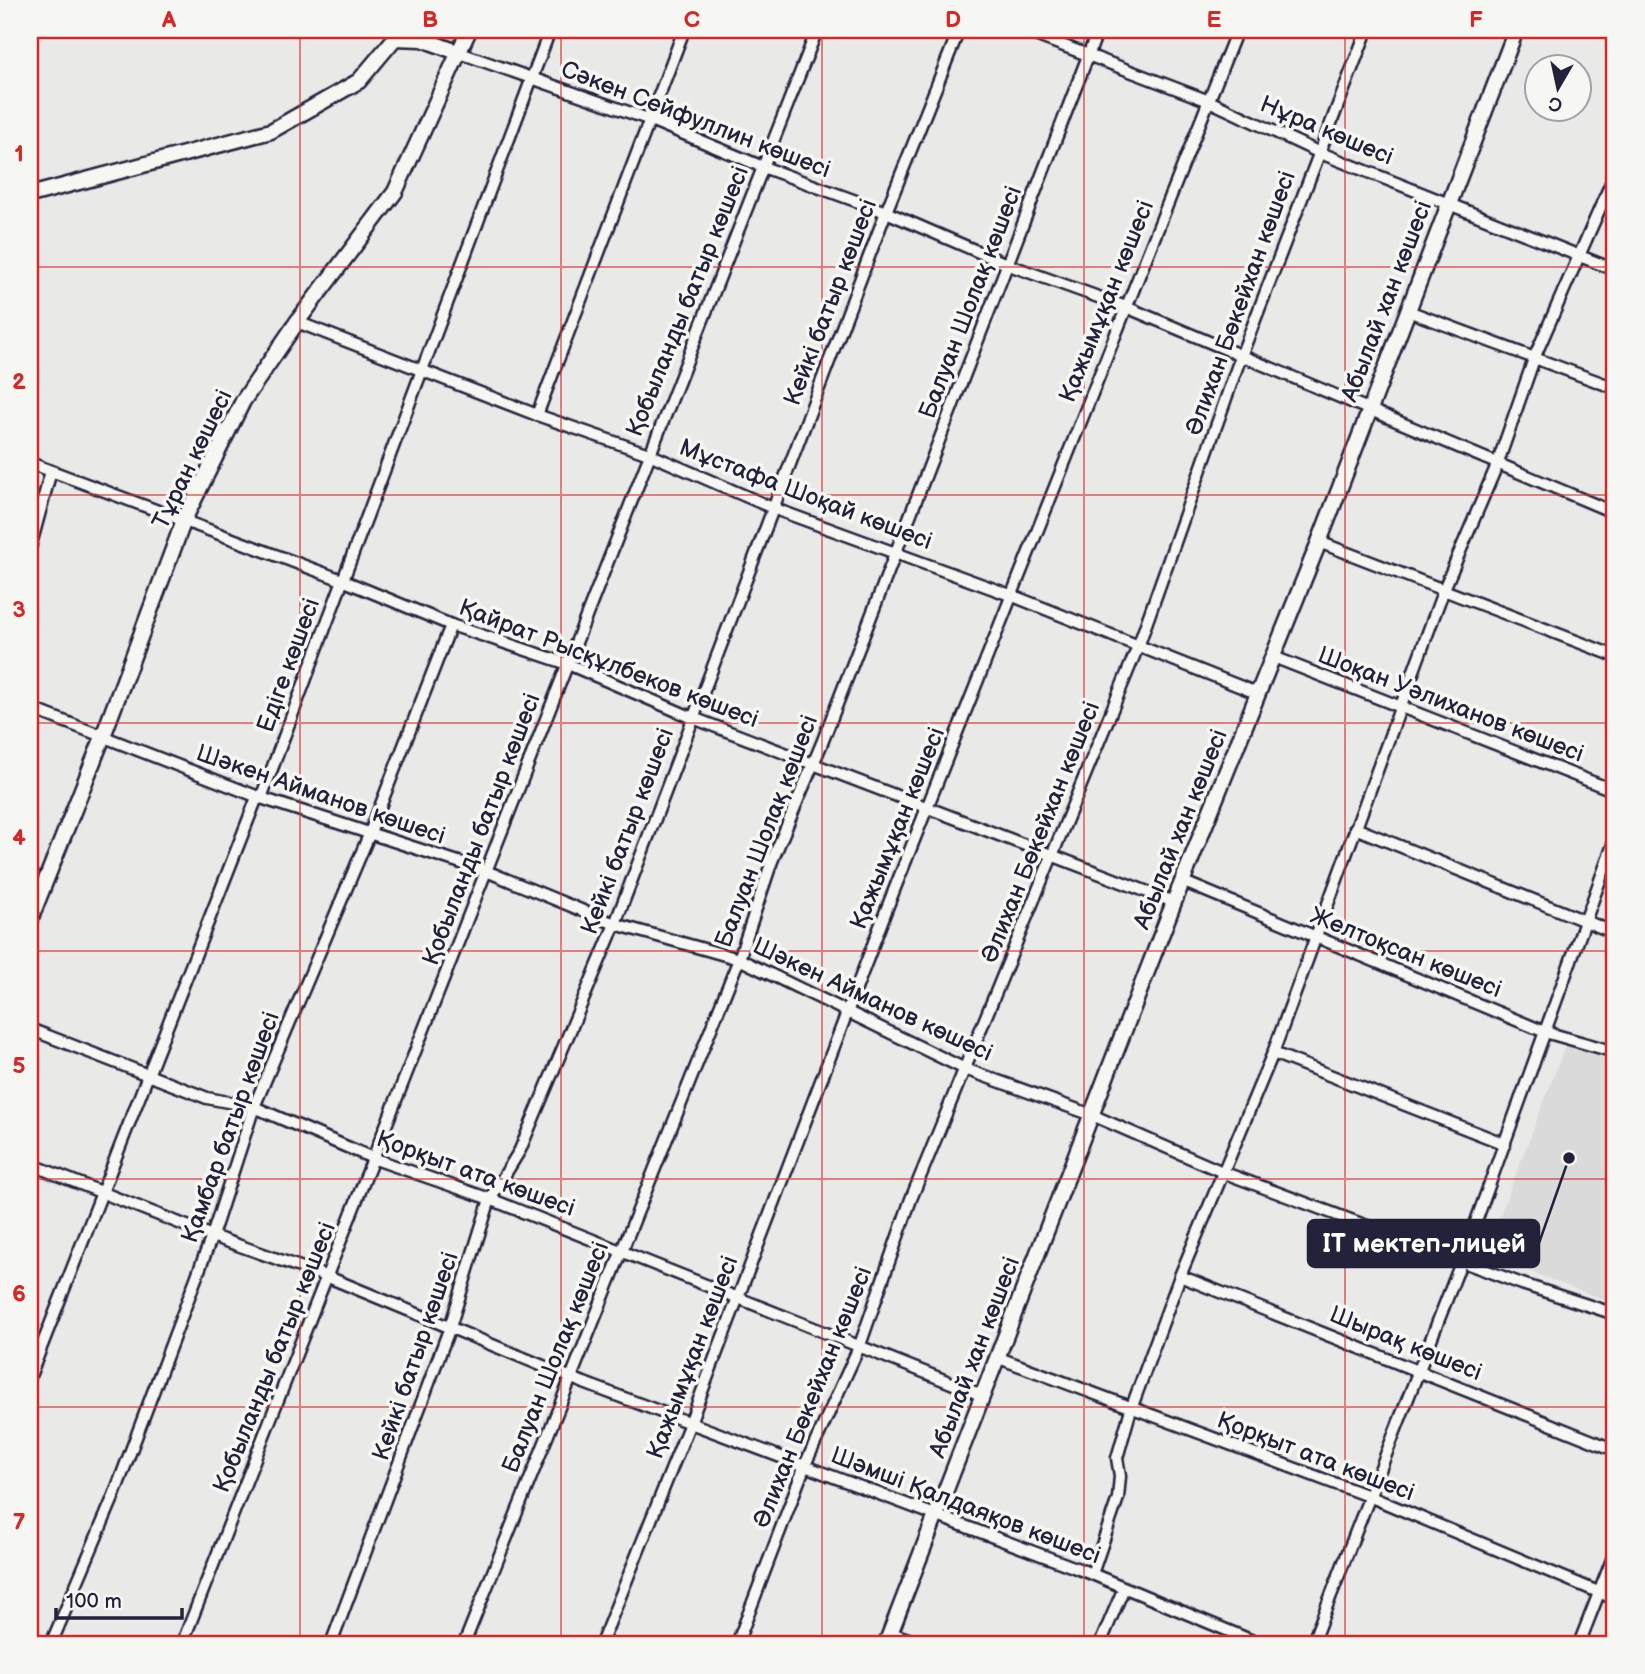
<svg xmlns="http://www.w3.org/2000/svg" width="1645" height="1674" font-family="'Balsamiq Sans',sans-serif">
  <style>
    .built { fill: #dadada }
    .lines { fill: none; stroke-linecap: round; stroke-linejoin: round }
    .street-casing { stroke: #22223b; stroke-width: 15 }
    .secondary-casing { stroke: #22223b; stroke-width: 19 }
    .street { stroke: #f6f6f2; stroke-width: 10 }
    .secondary { stroke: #f6f6f2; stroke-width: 14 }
    .grid { fill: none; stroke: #d62828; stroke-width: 2; stroke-opacity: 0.55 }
    .labels { text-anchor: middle; stroke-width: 7; stroke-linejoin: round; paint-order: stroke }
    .street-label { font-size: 24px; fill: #22223b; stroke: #f6f6f2 }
    .leader { fill: none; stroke: #22223b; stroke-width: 2.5 }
    .callout-dot { fill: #22223b; stroke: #f6f6f2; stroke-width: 2.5 }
    .callout { fill: #22223b; stroke: #22223b; stroke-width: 2.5 }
    .callout-label { font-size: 26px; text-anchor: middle; font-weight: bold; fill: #fff }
    .neatline { fill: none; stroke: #d62828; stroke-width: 2.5 }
    .grid-label { font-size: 23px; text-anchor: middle; font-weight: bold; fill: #d62828 }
  </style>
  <rect width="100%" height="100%" fill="#e9e9e7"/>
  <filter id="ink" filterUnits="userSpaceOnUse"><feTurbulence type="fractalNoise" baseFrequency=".0143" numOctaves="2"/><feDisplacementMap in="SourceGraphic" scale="14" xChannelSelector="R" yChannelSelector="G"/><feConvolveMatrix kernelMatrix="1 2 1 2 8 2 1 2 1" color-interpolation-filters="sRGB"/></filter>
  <g filter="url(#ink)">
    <!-- built -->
    <polygon class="built" points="1566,1044 1615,1063 1615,1304 1485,1254"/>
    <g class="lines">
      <!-- street casing -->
      <g class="street-casing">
        <g id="street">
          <polyline points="1022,30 1209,101 1318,152 1615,270"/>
          <polyline points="460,53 648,119 763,167 886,212 1009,265 1126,307 1615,513"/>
          <polyline points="1408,311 1615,388"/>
          <polyline points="297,322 537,415 649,454 775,509 1013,596 1259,694"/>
          <polyline points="537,415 684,30"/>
          <polyline points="30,463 342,580 451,625 568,664 693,718 1174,902"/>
          <polyline points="1319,542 1615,656"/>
          <polyline points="30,548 51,471"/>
          <polyline points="1271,656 1615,791"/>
          <polyline points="30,708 261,798 486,871 615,924 739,959 965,1069 1092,1115 1225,1173 1522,1284 1615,1314"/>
          <polyline points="1355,828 1615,933"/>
          <polyline points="1184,882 1545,1032 1615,1052"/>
          <polyline points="30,1029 207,1098 254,1107 375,1159 490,1199 984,1396"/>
          <polyline points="1273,1053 1505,1144"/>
          <polyline points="30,1164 212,1236 328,1277 584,1383 1092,1574 1260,1644"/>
          <polyline points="1180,1276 1615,1450"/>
          <polyline points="999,1358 1371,1497 1615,1599"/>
          <polyline points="30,1376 256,800 261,798 550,30"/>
          <polyline points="1092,1574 1118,1498 1120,1476 1117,1458 1131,1409 1180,1276 1273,1053 1444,589 1497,465 1535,356 1615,174"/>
          <polyline points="891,1633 923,1644"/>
          <polyline points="51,1644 113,1498 212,1236 254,1107 369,835 451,625"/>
          <polyline points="182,1644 817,30"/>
          <polyline points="331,1644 450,1327 490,1199 520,1150 615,924 886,212 959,30"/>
          <polyline points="464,1644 739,959 772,861 822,743 1098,30"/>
          <polyline points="601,1644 690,1423 887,908 1237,30"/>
          <polyline points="737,1644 805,1465 860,1345 911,1199 1139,644 1241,356 1367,30"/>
          <polyline points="1100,1644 1123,1590"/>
          <polyline points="1312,1644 1462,1260 1615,839"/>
          <polyline points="1579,1644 1615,1552"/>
        </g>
      </g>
      <!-- secondary casing -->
      <g class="secondary-casing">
        <g id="secondary">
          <polyline points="30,195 271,131 359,81 395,38 422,39 460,53"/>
          <polyline points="30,920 102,739 184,520 243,401 297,322 395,192 469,30"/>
          <polyline points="886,1644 1174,902 1319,542 1516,30"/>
        </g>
      </g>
      <!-- street -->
      <use href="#street" class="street"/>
      <!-- secondary -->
      <use href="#secondary" class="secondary"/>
    </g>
  </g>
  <!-- grid -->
  <path class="grid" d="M300,30V1644M561,30V1644M822,30V1644M1084,30V1644M1345,30V1644M30,267H1615M30,495H1615M30,723H1615M30,951H1615M30,1179H1615M30,1407H1615"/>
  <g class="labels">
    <!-- street labels -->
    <g class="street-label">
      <text transform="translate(696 119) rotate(21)" y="8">Сәкен Сейфуллин көшесі</text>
      <text transform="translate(1327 130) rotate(23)" y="8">Нұра көшесі</text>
      <text transform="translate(687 301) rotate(-68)" y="8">Қобыланды батыр көшесі</text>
      <text transform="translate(1106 301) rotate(-68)" y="8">Қажымұқан көшесі</text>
      <text transform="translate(1386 301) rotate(-69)" y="8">Абылай хан көшесі</text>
      <text transform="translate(830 302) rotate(-69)" y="8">Кейкі батыр көшесі</text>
      <text transform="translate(970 302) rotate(-69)" y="8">Балуан Шолақ көшесі</text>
      <text transform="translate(1240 303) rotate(-70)" y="8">Әлихан Бөкейхан көшесі</text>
      <text transform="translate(192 459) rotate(-64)" y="8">Тұран көшесі</text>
      <text transform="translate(806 494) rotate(21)" y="8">Мұстафа Шоқай көшесі</text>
      <text transform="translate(609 663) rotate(21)" y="8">Қайрат Рысқұлбеков көшесі</text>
      <text transform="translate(288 665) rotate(-70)" y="8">Едіге көшесі</text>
      <text transform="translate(1451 704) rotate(21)" y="8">Шоқан Уәлиханов көшесі</text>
      <text transform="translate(321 794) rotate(19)" y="8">Шәкен Айманов көшесі</text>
      <text transform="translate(897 828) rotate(-68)" y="8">Қажымұқан көшесі</text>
      <text transform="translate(481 829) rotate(-69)" y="8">Қобыланды батыр көшесі</text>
      <text transform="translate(1180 829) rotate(-68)" y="8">Абылай хан көшесі</text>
      <text transform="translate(627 831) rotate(-69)" y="8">Кейкі батыр көшесі</text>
      <text transform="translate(766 831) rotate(-69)" y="8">Балуан Шолақ көшесі</text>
      <text transform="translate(1040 832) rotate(-68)" y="8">Әлихан Бөкейхан көшесі</text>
      <text transform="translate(1406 952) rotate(22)" y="8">Желтоқсан көшесі</text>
      <text transform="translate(873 999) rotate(25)" y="8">Шәкен Айманов көшесі</text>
      <text transform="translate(230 1127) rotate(-70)" y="8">Қамбар батыр көшесі</text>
      <text transform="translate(476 1173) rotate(20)" y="8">Қорқыт ата көшесі</text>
      <text transform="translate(1406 1343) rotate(22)" y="8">Шырақ көшесі</text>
      <text transform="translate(415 1356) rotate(-71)" y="8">Кейкі батыр көшесі</text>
      <text transform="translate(274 1357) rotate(-68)" y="8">Қобыланды батыр көшесі</text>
      <text transform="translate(555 1357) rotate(-68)" y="8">Балуан Шолақ көшесі</text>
      <text transform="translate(692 1357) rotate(-69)" y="8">Қажымұқан көшесі</text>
      <text transform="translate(974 1357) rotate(-69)" y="8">Абылай хан көшесі</text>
      <text transform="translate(812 1397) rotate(-68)" y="8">Әлихан Бөкейхан көшесі</text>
      <text transform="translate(1316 1456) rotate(21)" y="8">Қорқыт ата көшесі</text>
      <text transform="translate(966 1505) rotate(21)" y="8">Шәмші Қалдаяқов көшесі</text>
    </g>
  </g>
  <!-- callouts -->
  <path class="leader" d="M1569 1158L1539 1243"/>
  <circle class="callout-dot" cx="1569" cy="1158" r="7"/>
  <rect class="callout" x="1308" y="1220" width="231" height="47" rx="7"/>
  <g class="callout-label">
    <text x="1424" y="1252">IT мектеп-лицей</text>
  </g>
  <!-- margin -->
  <rect width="1645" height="1674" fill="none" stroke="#f6f6f2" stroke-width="77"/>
  <!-- north arrow -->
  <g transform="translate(1558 88) rotate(189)"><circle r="33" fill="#f6f6f2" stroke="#a1a1a9" stroke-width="2"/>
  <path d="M0-5L12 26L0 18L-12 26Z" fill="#22223b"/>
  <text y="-10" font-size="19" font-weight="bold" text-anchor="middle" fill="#22223b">С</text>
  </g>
  <!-- scale -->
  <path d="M56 1608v10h126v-10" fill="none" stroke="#22223b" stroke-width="3.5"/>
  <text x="66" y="1608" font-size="21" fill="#22223b" stroke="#f6f6f2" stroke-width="5" paint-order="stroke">100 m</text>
  <rect x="38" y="38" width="1568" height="1598" class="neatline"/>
  <g class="grid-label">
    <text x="169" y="27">A</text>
    <text x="430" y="27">B</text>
    <text x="692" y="27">C</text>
    <text x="953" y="27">D</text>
    <text x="1214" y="27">E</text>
    <text x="1476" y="27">F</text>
    <text x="19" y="161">1</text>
    <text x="19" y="389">2</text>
    <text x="19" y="617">3</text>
    <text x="19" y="845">4</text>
    <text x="19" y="1073">5</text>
    <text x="19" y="1301">6</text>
    <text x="19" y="1529">7</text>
  </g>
</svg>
